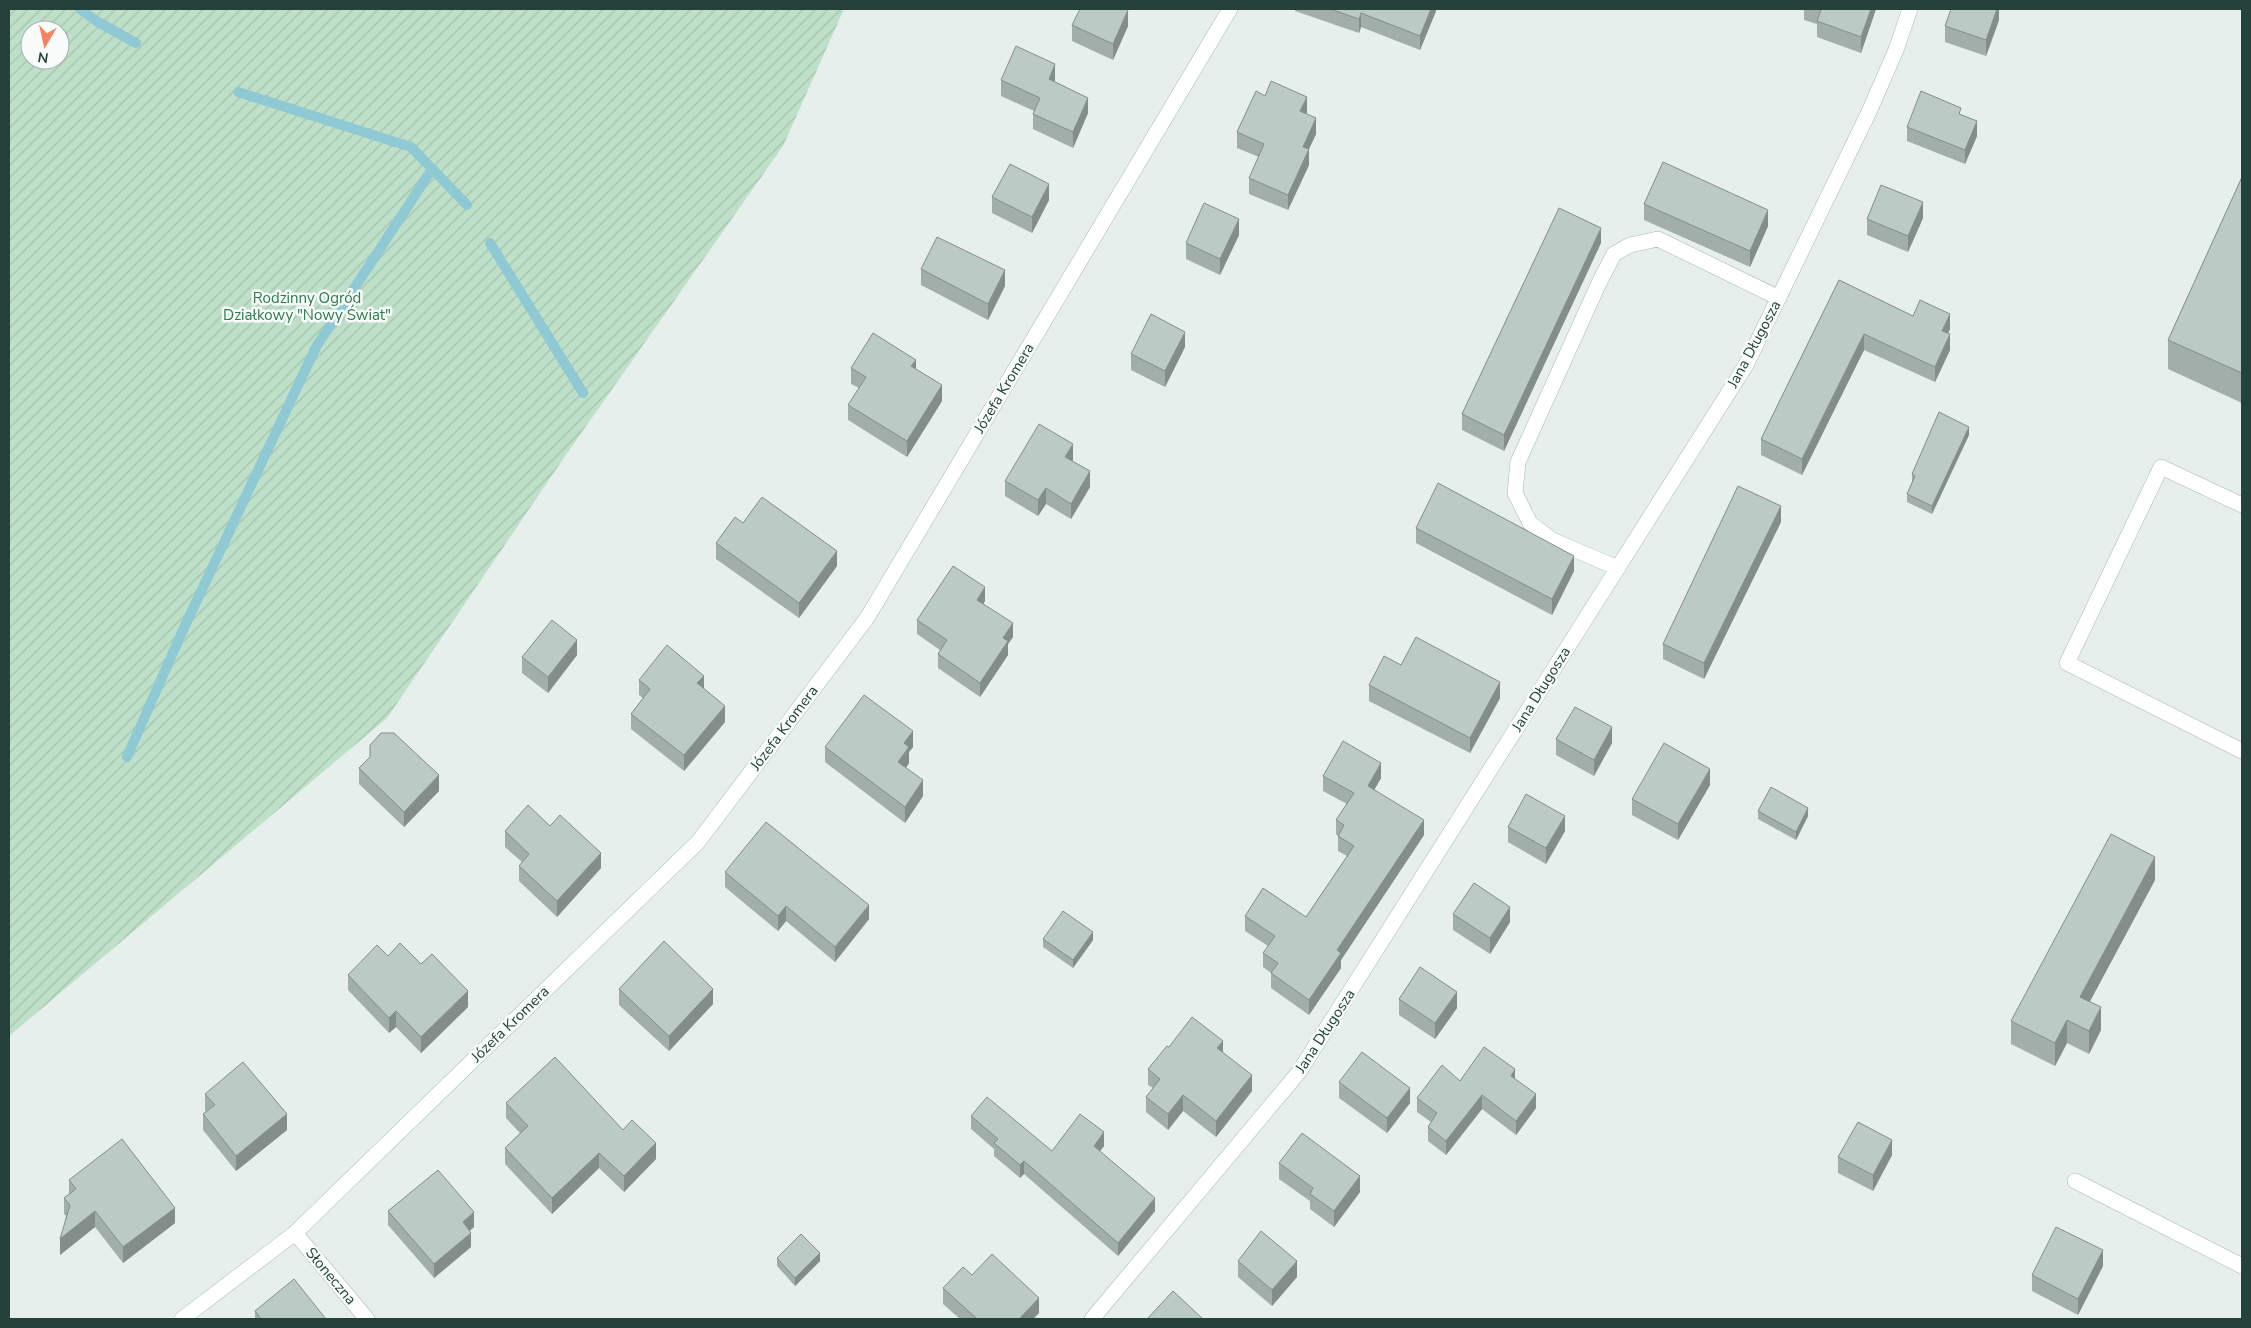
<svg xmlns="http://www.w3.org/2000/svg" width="2251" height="1328" font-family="'Nunito Sans',sans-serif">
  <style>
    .garden { fill: url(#garden-furrows); fill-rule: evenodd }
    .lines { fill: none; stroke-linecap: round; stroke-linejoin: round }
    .stream { stroke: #8ec9d4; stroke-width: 10 }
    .minor-casing { stroke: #a8b8b2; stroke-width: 16 }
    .minor { stroke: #fff; stroke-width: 15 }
    .wall { fill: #a1aea9 }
    .shaded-wall { fill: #838d89 }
    .building { fill: #bbcac4; stroke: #838d89 }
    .labels { text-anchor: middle; stroke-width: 5; stroke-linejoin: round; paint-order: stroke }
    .park-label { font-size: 15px; fill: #2d7a4b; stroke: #f7fbf9 }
    .street-label { font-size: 15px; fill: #24423a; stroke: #f7fbf9 }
  </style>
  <defs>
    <pattern id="garden-furrows" width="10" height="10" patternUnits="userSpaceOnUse" patternTransform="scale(1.25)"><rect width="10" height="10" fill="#bfe0c8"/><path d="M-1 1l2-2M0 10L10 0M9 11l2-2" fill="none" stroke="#a4c1ad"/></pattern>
  </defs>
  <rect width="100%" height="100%" fill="#e6efeb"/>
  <!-- garden -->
  <path class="garden" d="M9,9H844L783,146L570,449L387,718L9,1036ZM30,30H60V60H30Z"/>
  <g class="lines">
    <!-- stream -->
    <g class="stream">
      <polyline points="80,9 98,22 136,43"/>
      <polyline points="238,92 411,147 467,205"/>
      <polyline points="490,243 583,393"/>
      <polyline points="127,757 182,632 316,347 432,169"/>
    </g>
    <!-- minor casing -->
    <g class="minor-casing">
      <g id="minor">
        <polyline points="2242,505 2161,467 2067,663 2242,751"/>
        <polyline points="1618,568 1552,540 1530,523 1515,493 1518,462 1599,283 1614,254 1630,245 1658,239 1779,298"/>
        <polyline points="2075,1181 2242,1266"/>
        <polyline points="295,1233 367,1319"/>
        <polyline points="182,1319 295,1233 698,842 867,618 1230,9"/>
        <polyline points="1092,1319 1299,1072 1746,365 1868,114 1896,50 1910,9"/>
      </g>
    </g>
    <!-- minor -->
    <use href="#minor" class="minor"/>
  </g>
  <!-- wall -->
  <g class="wall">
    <polygon points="1295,9 1436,9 1436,11 1420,50 1361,27 1359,33 1295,11"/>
    <polygon points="1804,9 1876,9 1861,53 1817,37 1817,24 1804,20"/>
    <polygon points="1999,9 1999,20 1986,56 1945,42 1945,26"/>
    <polygon points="1072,25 1128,26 1113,60 1072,41"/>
    <polygon points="1001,80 1055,80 1054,82 1088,113 1073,148 1033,129 1033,114 1034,111 1001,96"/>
    <polygon points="1265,96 1307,113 1306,114 1316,134 1309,149 1309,165 1288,210 1249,194 1249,178 1259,157 1237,148 1237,132"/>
    <polygon points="1961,115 1977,136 1965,164 1907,141 1907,127"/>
    <polygon points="2242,177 2242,403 2168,369 2168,340"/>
    <polygon points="992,197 1049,200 1032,233 992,213"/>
    <polygon points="1644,204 1768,226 1750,267 1644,220"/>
    <polygon points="1923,218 1908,252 1867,235 1867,219"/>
    <polygon points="1239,235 1220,275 1186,259 1186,243"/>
    <polygon points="1601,243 1504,451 1462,430 1462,414"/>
    <polygon points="921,269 1005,286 988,320 921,285"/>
    <polygon points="1839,280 1913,316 1950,329 1948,334 1950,350 1935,382 1864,350 1802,475 1761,455 1761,439"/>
    <polygon points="1185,347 1165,387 1131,370 1131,354"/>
    <polygon points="851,368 916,369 942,401 907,457 848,420 848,405 859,388 851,384"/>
    <polygon points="1969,435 1932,514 1907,502 1907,494 1912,482 1912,474"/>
    <polygon points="1073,460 1072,461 1090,487 1071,519 1046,504 1038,516 1005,496 1005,481"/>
    <polygon points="1781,522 1704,679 1663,659 1663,644"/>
    <polygon points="743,523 837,566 799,618 716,559 716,543"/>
    <polygon points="1416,528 1574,571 1552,615 1416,543"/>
    <polygon points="985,601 983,604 1013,637 1008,644 1008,655 980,697 938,668 938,654 940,650 917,634 917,620"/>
    <polygon points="577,655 548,693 522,673 522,657"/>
    <polygon points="639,680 704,688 725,722 684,771 631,729 631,714 643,698 639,695"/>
    <polygon points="1369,685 1500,698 1470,753 1369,701"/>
    <polygon points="1556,739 1612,743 1594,776 1556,755"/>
    <polygon points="825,747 913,747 909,752 909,763 906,768 923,796 905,823 825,762"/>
    <polygon points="359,768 439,791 404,827 359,784"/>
    <polygon points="1323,776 1381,778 1374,790 1424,835 1341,960 1341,968 1309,1015 1271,988 1271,973 1263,967 1263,953 1268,946 1245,931 1245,916 1306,917 1347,856 1338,851 1338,836 1336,834 1336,820 1347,804 1323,791"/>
    <polygon points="1710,785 1678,840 1632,815 1632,799"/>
    <polygon points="1758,811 1808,816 1796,840 1758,819"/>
    <polygon points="550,826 601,868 557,917 519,881 519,866 522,862 505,847 505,831"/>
    <polygon points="1508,827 1565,831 1546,864 1508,842"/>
    <polygon points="725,872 869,919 835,962 786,921 778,931 725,887"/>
    <polygon points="2155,880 2090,1001 2101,1030 2089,1054 2067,1043 2055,1066 2011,1044 2011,1021"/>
    <polygon points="1453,914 1510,922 1490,954 1453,930"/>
    <polygon points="1043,939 1093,940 1073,968 1043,947"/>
    <polygon points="421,964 468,1007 421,1053 396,1027 389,1033 348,990 348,975"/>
    <polygon points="619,989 713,1004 669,1051 619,1005"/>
    <polygon points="1399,999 1457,1008 1435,1039 1399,1015"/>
    <polygon points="1169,1047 1223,1053 1252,1091 1216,1137 1183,1111 1168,1130 1146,1112 1146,1097 1153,1088 1148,1085 1148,1069"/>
    <polygon points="1515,1079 1536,1108 1516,1135 1482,1109 1446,1155 1428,1141 1428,1127 1431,1122 1417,1112 1417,1098 1460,1081"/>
    <polygon points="1339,1082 1410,1103 1387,1133 1339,1098"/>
    <polygon points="205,1094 287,1130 236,1171 203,1130 203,1114 206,1111 205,1110"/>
    <polygon points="506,1103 623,1130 656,1159 624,1192 599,1168 552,1214 505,1164 505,1148 520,1133 506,1118"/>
    <polygon points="971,1116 1052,1151 1104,1146 1100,1151 1155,1211 1118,1256 1024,1174 1020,1178 994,1156 994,1149 971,1129"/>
    <polygon points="1892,1155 1873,1191 1838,1173 1838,1157"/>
    <polygon points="1279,1163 1360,1192 1334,1227 1310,1209 1310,1201 1279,1179"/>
    <polygon points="69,1180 175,1223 123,1263 95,1227 60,1255 66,1216 64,1214 64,1198 69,1194"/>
    <polygon points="388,1211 474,1227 469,1231 471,1247 434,1278 388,1225"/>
    <polygon points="777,1258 820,1261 795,1286 777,1266"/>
    <polygon points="1238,1261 1297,1277 1272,1306 1238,1277"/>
    <polygon points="2103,1266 2078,1315 2032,1291 2032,1275"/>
    <polygon points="972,1275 1039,1313 1033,1319 960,1319 943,1304 943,1288"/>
    <polygon points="255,1311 326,1319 255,1319"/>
  </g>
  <!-- shaded-wall -->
  <g class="shaded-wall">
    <polygon points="1431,9 1436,9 1436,11 1420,50 1420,36"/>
    <polygon points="1871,9 1876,9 1861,53 1861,37"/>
    <polygon points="1997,9 1999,9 1999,20 1986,56 1986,40"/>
    <polygon points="1128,10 1128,26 1113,60 1113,44"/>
    <polygon points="1361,13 1361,27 1359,33 1359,19"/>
    <polygon points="1055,64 1055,80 1049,95 1049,79"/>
    <polygon points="1307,97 1307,113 1300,127 1300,111"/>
    <polygon points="1088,98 1088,113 1073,148 1073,132"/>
    <polygon points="1316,118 1316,134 1308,151 1309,149 1309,165 1288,210 1288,195 1303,147"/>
    <polygon points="1977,121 1977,136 1965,164 1965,150"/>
    <polygon points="1049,184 1049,200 1032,233 1032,217"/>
    <polygon points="1923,202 1923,218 1908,252 1908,236"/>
    <polygon points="1768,210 1768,226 1750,267 1750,251"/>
    <polygon points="1239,219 1239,235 1220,275 1220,259"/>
    <polygon points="1601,228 1601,243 1504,451 1504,435"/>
    <polygon points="1005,270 1005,286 988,320 988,304"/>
    <polygon points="1950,314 1950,329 1942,346 1942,331"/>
    <polygon points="1185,332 1185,347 1165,387 1165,371"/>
    <polygon points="1864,334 1864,350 1802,475 1802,459"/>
    <polygon points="1950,334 1950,350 1935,382 1935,367"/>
    <polygon points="916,360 916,375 911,366"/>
    <polygon points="942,385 942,401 907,457 907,441"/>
    <polygon points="1969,427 1969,435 1932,514 1932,506"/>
    <polygon points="1073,444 1073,460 1065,472 1065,457"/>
    <polygon points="1090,471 1090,487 1071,519 1071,504"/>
    <polygon points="1046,488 1046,504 1038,516 1038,500"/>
    <polygon points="1781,506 1781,522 1704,679 1704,663"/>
    <polygon points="837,551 837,566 799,618 799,603"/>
    <polygon points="1574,556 1574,571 1552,615 1552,599"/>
    <polygon points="985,587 985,601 977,614 977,600"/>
    <polygon points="1013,623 1013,637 1008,644 1008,655 980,697 980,683 1003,638"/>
    <polygon points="577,640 577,655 548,693 548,677"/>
    <polygon points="704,676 704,691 697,683"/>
    <polygon points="1500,682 1500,698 1470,753 1470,738"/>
    <polygon points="725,706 725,722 684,771 684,755"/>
    <polygon points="1612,727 1612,743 1594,776 1594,760"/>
    <polygon points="913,731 913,747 909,752 909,763 898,778 898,762 904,743"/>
    <polygon points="1381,763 1381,778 1368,801 1368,786"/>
    <polygon points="1710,769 1710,785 1678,840 1678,824"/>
    <polygon points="439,775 439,791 404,827 404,812"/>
    <polygon points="923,780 923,796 905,823 905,807"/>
    <polygon points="1808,808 1808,816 1796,840 1796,832"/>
    <polygon points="1565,816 1565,831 1546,864 1546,848"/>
    <polygon points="1424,820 1424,835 1341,960 1341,968 1309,1015 1309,1000 1337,950"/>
    <polygon points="601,853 601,868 557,917 557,901"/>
    <polygon points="2155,857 2155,880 2080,1020 2080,997"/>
    <polygon points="869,905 869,919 835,962 835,947"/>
    <polygon points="786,906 786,921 778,931 778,916"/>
    <polygon points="1510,907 1510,922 1490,954 1490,938"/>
    <polygon points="1093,932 1093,940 1073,968 1073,960"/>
    <polygon points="713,989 713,1004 669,1051 669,1036"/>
    <polygon points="468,991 468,1007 421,1053 421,1037"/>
    <polygon points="1457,992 1457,1008 1435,1039 1435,1023"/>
    <polygon points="2101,1007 2101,1030 2089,1054 2089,1031"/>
    <polygon points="396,1011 396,1027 389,1033 389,1018"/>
    <polygon points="2067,1020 2067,1043 2055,1066 2055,1043"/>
    <polygon points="1223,1041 1223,1057 1217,1048"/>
    <polygon points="1515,1069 1515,1082 1511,1076"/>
    <polygon points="1252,1075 1252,1091 1216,1137 1216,1121"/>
    <polygon points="1410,1088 1410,1103 1387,1133 1387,1118"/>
    <polygon points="1536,1094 1536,1108 1516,1135 1516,1121"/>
    <polygon points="1183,1095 1183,1111 1168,1130 1168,1114"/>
    <polygon points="1482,1095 1482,1109 1446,1155 1446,1141"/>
    <polygon points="287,1114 287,1130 236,1171 236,1156"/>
    <polygon points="1104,1132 1104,1146 1094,1159 1094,1146"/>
    <polygon points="1892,1140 1892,1155 1873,1191 1873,1175"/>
    <polygon points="656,1143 656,1159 624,1192 624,1176"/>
    <polygon points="599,1153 599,1168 552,1214 552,1198"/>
    <polygon points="1024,1161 1024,1174 1020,1178 1020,1165"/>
    <polygon points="1360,1176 1360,1192 1334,1227 1334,1211"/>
    <polygon points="1155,1198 1155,1211 1118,1256 1118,1243"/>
    <polygon points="175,1208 175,1223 123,1263 123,1247"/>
    <polygon points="95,1211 95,1227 60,1255 60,1239"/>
    <polygon points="474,1212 474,1227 463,1237 463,1222"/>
    <polygon points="471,1233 471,1247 434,1278 434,1264"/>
    <polygon points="2103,1250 2103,1266 2078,1315 2078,1299"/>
    <polygon points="820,1253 820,1261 795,1286 795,1278"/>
    <polygon points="1297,1261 1297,1277 1272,1306 1272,1290"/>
    <polygon points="1039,1298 1039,1313 1033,1319 1019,1319"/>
  </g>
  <!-- building -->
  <g class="building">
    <polygon points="1080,9 1125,9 1128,10 1113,44 1072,25"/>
    <polygon points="1330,9 1431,9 1420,36 1361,13 1359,19"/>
    <polygon points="1817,9 1871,9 1861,37 1817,21 1821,10"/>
    <polygon points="1951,9 1997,9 1986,40 1945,26"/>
    <polygon points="1016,46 1055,64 1049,79 1088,98 1073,132 1033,114 1040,98 1001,80"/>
    <polygon points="1271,81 1307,97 1300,111 1316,118 1303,147 1309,149 1288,195 1249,178 1264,144 1237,132 1256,91 1265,96"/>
    <polygon points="1921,91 1961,108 1959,114 1977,121 1965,150 1907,127"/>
    <polygon points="1663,162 1768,210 1750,251 1644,204"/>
    <polygon points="1010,164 1049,184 1032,217 992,197"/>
    <polygon points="2242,177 2242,373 2168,340"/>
    <polygon points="1881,185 1923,202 1908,236 1867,219"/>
    <polygon points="1204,203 1239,219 1220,259 1186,243"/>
    <polygon points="1559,208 1601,228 1504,435 1462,414"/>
    <polygon points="937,237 1005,270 988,304 921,269"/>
    <polygon points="1839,280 1913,316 1920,300 1950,314 1942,331 1950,334 1935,367 1864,334 1802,459 1761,439"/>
    <polygon points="1151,314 1185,332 1165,371 1131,354"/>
    <polygon points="873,333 916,360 911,366 942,385 907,441 848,405 866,377 851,368"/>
    <polygon points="1939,412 1969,427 1932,506 1907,494 1915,476 1912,474"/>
    <polygon points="1039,424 1073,444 1065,457 1090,471 1071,504 1046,488 1038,500 1005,481"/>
    <polygon points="1438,483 1574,556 1552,599 1416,528"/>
    <polygon points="1738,486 1781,506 1704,663 1663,644"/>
    <polygon points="762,497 837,551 799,603 716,543 735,517 743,523"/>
    <polygon points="953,566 985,587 977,600 1013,623 1003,638 1008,641 980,683 938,654 947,640 917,620"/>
    <polygon points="552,620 577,640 548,677 522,657"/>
    <polygon points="1416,637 1500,682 1470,738 1369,685 1384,656 1401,665"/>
    <polygon points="667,645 704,676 697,683 725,706 684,755 631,714 650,689 639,680"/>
    <polygon points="864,695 913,731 904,743 909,747 898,762 923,780 905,807 825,747"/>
    <polygon points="1575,707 1612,727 1594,760 1556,739"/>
    <polygon points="381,733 394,733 439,775 404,812 359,768 370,757 370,745"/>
    <polygon points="1343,741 1381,763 1368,786 1424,820 1337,950 1341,953 1309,1000 1271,973 1278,963 1263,953 1275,936 1245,916 1263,888 1306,917 1354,846 1338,836 1344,825 1336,820 1354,793 1323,776"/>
    <polygon points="1664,743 1710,769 1678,824 1632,799"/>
    <polygon points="1771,787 1808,808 1796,832 1758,811"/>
    <polygon points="1526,794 1565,816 1546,848 1508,827"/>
    <polygon points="528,805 550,826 560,815 601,853 557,901 519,866 529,854 505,831"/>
    <polygon points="766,822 869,905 835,947 786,906 778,916 725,872"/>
    <polygon points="2111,834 2155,857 2080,997 2101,1007 2089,1031 2067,1020 2055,1043 2011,1021"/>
    <polygon points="1474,883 1510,907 1490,938 1453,914"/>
    <polygon points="1063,911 1093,932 1073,960 1043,939"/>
    <polygon points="664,941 713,989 669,1036 619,989"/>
    <polygon points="400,943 421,964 432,954 468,991 421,1037 396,1011 389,1018 348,975 377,945 388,956"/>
    <polygon points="1420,967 1457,992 1435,1023 1399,999"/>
    <polygon points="1192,1017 1223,1041 1217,1048 1252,1075 1216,1121 1183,1095 1168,1114 1146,1097 1160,1079 1148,1069 1167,1046 1169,1047"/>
    <polygon points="1484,1047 1515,1069 1511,1076 1536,1094 1516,1121 1482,1095 1446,1141 1428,1127 1437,1113 1417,1098 1442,1065 1460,1081"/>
    <polygon points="1362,1052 1410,1088 1387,1118 1339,1082"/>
    <polygon points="555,1057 623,1130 632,1120 656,1143 624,1176 599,1153 552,1198 505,1148 528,1126 506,1103"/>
    <polygon points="243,1062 287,1114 236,1156 203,1114 215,1105 205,1094"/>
    <polygon points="987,1097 1052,1151 1080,1114 1104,1132 1094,1146 1155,1198 1118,1243 1024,1161 1020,1165 994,1143 998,1139 971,1116"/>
    <polygon points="1858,1122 1892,1140 1873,1175 1838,1157"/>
    <polygon points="1302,1133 1360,1176 1334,1211 1310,1194 1313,1188 1279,1163"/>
    <polygon points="122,1139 175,1208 123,1247 95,1211 60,1239 70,1205 64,1198 76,1189 69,1180"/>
    <polygon points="438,1170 474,1212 463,1222 471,1233 434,1264 388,1211"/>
    <polygon points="2056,1227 2103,1250 2078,1299 2032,1275"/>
    <polygon points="1261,1231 1297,1261 1272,1290 1238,1261"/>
    <polygon points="801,1234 820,1253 795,1278 777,1258"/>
    <polygon points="992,1254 1039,1298 1019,1319 977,1319 943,1288 963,1267 972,1275"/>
    <polygon points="294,1279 326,1319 261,1319 255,1311"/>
    <polygon points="1173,1291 1203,1319 1147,1319"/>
  </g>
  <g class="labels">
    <!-- park labels -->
    <g class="park-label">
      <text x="307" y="303">Rodzinny Ogród<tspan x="307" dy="17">Działkowy "Nowy Świat"</tspan></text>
    </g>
    <!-- street labels -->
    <g class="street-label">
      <text transform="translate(1754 344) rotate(-62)" y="5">Jana Długosza</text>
      <text transform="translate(1004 388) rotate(-59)" y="5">Józefa Kromera</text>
      <text transform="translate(1541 689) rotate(-58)" y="5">Jana Długosza</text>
      <text transform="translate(784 728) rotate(-53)" y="5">Józefa Kromera</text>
      <text transform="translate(510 1024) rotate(-44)" y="5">Józefa Kromera</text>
      <text transform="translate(1325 1031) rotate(-57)" y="5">Jana Długosza</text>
      <text transform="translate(331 1276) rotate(50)" y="5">Słoneczna</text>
    </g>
  </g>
  <!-- border -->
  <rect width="2251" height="1328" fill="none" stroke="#24423a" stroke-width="20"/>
  <!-- north arrow -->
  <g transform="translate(45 45) rotate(189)"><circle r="24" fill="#f7fbf9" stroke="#a3b1ad"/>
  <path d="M0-4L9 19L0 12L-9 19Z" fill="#f4845f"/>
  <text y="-8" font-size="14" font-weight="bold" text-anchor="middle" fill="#24423a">N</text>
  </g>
</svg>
